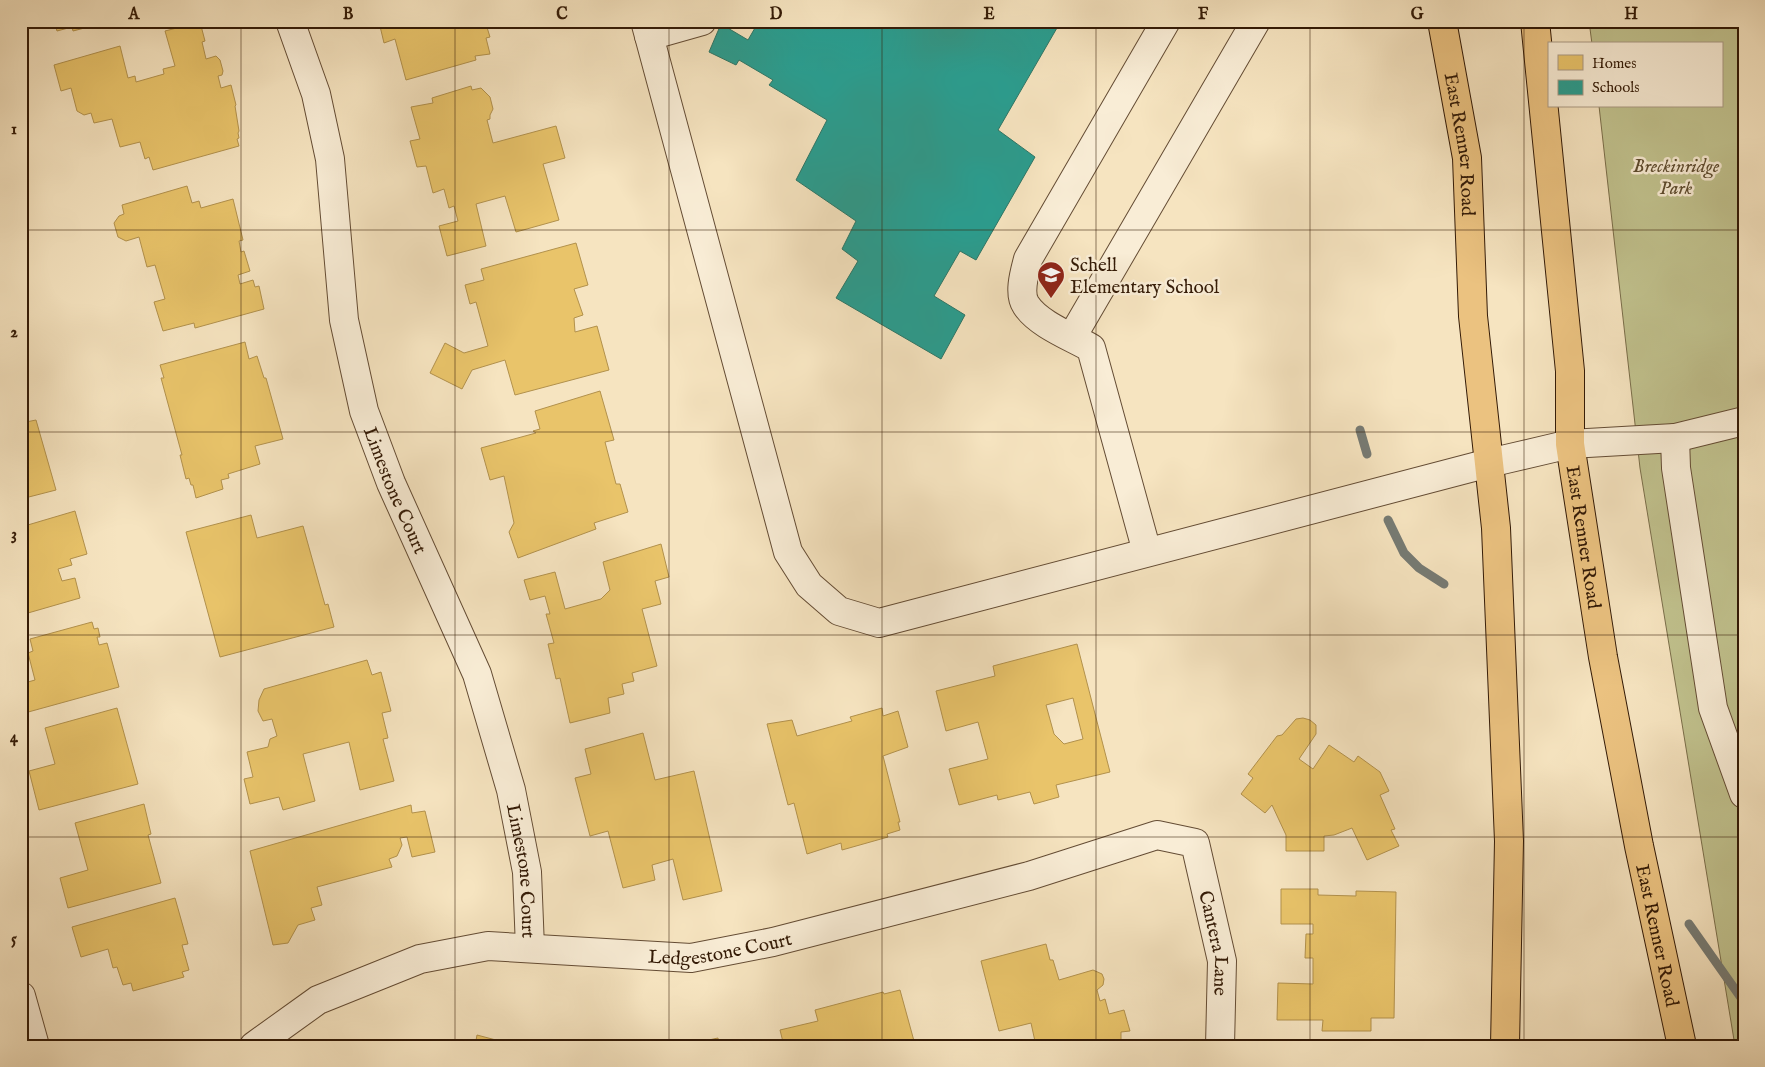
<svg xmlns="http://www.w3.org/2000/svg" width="1765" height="1067" font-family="'IM FELL English',serif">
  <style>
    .green { fill: #c1c28e; stroke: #7a6e4a }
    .homes { fill: #e9c46a; stroke: #b2914c; fill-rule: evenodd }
    .schools { fill: #2a9d8f; stroke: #2d7666 }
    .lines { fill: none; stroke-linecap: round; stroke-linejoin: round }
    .stream { stroke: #767b74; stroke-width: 9 }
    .minor-casing { stroke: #644c34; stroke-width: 30 }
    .major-casing { stroke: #331a06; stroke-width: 30 }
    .minor { stroke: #f9edd6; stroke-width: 28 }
    .major { stroke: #ebc280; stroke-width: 28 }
    .grid { fill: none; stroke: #331a06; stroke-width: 1; stroke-opacity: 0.55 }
    .labels { text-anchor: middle; stroke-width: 5; stroke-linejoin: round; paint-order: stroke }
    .street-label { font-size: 19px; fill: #331a06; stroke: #f9edd6 }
    .park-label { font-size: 19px; font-style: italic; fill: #5e4c2f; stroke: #f9edd6 }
    .poi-label { font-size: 19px; fill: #331a06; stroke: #f9edd6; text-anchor: start }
    .neatline { fill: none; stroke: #331a06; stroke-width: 2 }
    .grid-label { font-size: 16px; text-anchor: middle; font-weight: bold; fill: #331a06 }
  </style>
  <rect width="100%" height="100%" fill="#f6e4c0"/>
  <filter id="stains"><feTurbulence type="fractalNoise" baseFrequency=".004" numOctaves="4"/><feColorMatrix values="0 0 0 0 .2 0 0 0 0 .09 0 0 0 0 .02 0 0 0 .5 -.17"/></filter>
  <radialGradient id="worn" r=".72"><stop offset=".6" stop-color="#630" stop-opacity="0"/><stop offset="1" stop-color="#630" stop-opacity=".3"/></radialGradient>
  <!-- green -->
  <polygon class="green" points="1589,21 1744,21 1744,1046 1735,1046 1640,468 1599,106 1721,106 1721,44 1592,44"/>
  <!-- homes -->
  <g class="homes">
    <polygon points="54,21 95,21 96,25 73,31 72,27 57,31"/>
    <polygon points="485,21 490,37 486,38 490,54 475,56 476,60 406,80 395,39 384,43 379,22"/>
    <polygon points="200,22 205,41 202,42 206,59 216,56 220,60 223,71 222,75 218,76 221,88 231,85 236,105 235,106 239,131 238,133 239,138 237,139 239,146 153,170 149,157 145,159 140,142 120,147 112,119 94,123 91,113 84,115 77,111 71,88 61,91 54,65 120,46 128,78 135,76 136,82 164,74 163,69 175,66 165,31"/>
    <polygon points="471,86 472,90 481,88 490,97 493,109 490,115 490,119 487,120 493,143 556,126 565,158 543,164 559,220 516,232 505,196 476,204 486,246 447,256 439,226 458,221 454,206 449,208 444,189 433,193 426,166 417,167 410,141 420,139 411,107 433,103 432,98"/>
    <polygon points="187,186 192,203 199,201 201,208 233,199 243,240 239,241 241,252 244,251 250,271 238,275 240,284 253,280 255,287 259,286 264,309 195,328 194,323 163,331 154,302 165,299 155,265 147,267 139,237 126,241 118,237 114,223 119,216 124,214 122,205"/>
    <polygon points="576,243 588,285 574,289 583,315 574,318 575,332 597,326 609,370 515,395 505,360 472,370 462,389 430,373 445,343 464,353 488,346 476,302 470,304 465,285 484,280 481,269"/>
    <polygon points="245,342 249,359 257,356 264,378 266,378 283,439 255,446 260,464 228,474 229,478 221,480 223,489 196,498 193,485 191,485 189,478 186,479 180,455 182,455 161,378 164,378 160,365"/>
    <polygon points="21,373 26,392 21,394"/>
    <polygon points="600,391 614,440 605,442 616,484 620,484 628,512 594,523 596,529 518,558 509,532 514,523 504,476 490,480 481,448 536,433 533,431 540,429 535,411"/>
    <polygon points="36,420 56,490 21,499 21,423"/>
    <polygon points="75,511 87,554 70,559 72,565 58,569 62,581 75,578 80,598 21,615 21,527"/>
    <polygon points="251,515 257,538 303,526 325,605 328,604 334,627 220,657 186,532"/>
    <polygon points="661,544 669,577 655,581 661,604 642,609 657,666 632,673 634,681 622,684 624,694 608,698 610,713 570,723 560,678 556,679 548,644 554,643 546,614 550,614 545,596 530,600 524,580 555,572 565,609 601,599 610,590 603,562"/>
    <polygon points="92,622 94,629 98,628 100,637 97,637 99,645 107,643 119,687 21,714 21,684 35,680 28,653 33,651 30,639"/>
    <path d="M1077,644L1110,772L1056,785L1059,797L1034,804L1030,792L998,800L997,795L959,805L949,769L988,759L978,722L946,731L936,691L995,676L993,666ZM1073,698L1083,739L1064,744L1054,734L1046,705Z"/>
    <polygon points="367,660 372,675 381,672 391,711 382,713 388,738 383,739 394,781 360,790 349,742 303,754 315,801 283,810 279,797 250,804 244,779 253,777 247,752 268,747 270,739 277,736 272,719 263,721 258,711 259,700 264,689"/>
    <polygon points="117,708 138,784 39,810 29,771 55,764 45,728"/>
    <polygon points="882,708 883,716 898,711 908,747 883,756 900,822 898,822 900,830 887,834 888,837 842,850 841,843 807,854 794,803 788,805 767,724 792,720 797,736 852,721 850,717"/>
    <polygon points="1303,718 1310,720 1316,725 1316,734 1299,759 1313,769 1329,745 1354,762 1358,756 1380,772 1389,791 1380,795 1395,829 1391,830 1399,846 1367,860 1352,828 1334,835 1324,836 1324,851 1286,851 1286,835 1272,805 1265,813 1241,794 1253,778 1248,774 1277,736 1282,735 1296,719"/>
    <polygon points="643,733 655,780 694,771 722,891 683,900 673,859 652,865 655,880 623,888 608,831 590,836 575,778 591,774 585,749"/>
    <polygon points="144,804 151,834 148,835 161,883 68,908 60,878 88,870 75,823"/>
    <polygon points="411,805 412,813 425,811 435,852 412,857 407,837 400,838 402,845 397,856 389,859 392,867 317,887 322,905 311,908 315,920 298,925 288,943 273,945 250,851"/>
    <polygon points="1281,889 1318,889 1318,895 1356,896 1356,891 1396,892 1394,1018 1371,1018 1371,1031 1322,1031 1323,1020 1277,1020 1278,983 1313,984 1313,958 1305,958 1306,934 1313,934 1313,924 1281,924"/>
    <polygon points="175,898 188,944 182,945 189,970 182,972 184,977 133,991 131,983 123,985 117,967 113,968 108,949 81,957 72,927"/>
    <polygon points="1046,944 1050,960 1053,960 1059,980 1093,970 1102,974 1104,979 1103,985 1097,990 1100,1001 1105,999 1109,1014 1124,1010 1130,1031 1121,1032 1121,1042 1117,1046 1036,1046 1031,1023 999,1031 981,961"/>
    <polygon points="900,990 914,1041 899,1046 784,1046 780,1030 818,1021 815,1010 883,992 884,994"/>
    <polygon points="477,1035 511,1044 510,1046 475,1046"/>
    <polygon points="718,1038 719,1046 681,1046"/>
    <polygon points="665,1042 666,1046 642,1046"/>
  </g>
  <!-- schools -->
  <polygon class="schools" points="759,21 1061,21 998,130 1035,157 976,260 960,251 934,296 965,315 941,359 836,298 858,261 842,249 856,221 796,180 827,120 769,85 773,80 739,60 736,65 709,52 721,24 748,40"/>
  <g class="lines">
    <!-- stream -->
    <g class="stream">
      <polyline points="1360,430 1367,454"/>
      <polyline points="1388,520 1404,553 1419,568 1444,584"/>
      <polyline points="1689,924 1744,1002"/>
    </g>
    <!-- minor casing -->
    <g class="minor-casing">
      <g id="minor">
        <path id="s1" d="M290,21L316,94L330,159L344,320L364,411L391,483L477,674L511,790L527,872L530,948"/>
        <polyline points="645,21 788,552 809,585 839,611 879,623 1489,463 1570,444 1675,438 1744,421"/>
        <polyline points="649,36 702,21"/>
        <polyline points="1072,337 1256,21"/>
        <polyline points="1675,438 1676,468 1713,708 1744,794"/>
        <path d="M1147,552L1091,348C1072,337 1038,324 1026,305C1018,293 1025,271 1028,259L1166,21"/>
        <polyline points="21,996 35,1046"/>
        <path id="s2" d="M254,1046L318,1000L420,959L488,946L691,958L773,942L1029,876L1157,835L1195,843L1222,961L1220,1046"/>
      </g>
    </g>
    <!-- major casing -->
    <g class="major-casing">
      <g id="major">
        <path id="s3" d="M1442,21L1467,158L1473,316L1496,528L1509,841L1505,1046"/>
        <path id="s4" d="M1535,21L1570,371V444L1603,657L1639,846L1682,1046"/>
      </g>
    </g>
    <!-- minor -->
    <use href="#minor" class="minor"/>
    <!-- major -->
    <use href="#major" class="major"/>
  </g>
  <!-- grid -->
  <path class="grid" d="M241,21V1046M455,21V1046M669,21V1046M882,21V1046M1096,21V1046M1310,21V1046M1524,21V1046M21,230H1744M21,432H1744M21,635H1744M21,837H1744"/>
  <!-- icons -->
  <defs>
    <g id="school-pin" transform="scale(1.4375)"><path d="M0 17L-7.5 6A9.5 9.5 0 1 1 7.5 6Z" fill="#8f2418" stroke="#f9edd6"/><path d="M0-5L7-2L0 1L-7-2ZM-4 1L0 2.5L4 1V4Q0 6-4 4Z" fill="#fff"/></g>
  </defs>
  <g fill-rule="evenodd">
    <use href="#school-pin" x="1051" y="275"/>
  </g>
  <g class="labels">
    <!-- street labels -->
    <g class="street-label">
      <text dy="7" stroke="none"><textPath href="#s3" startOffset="125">East Renner Road</textPath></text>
      <text dy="7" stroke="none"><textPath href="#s1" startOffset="484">Limestone Court</textPath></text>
      <text dy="7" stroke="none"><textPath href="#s4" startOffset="519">East Renner Road</textPath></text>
      <text dy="7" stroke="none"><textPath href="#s1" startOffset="888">Limestone Court</textPath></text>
      <text dy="7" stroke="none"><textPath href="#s4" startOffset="924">East Renner Road</textPath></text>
      <text dy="7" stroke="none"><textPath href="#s2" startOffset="1085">Cantera Lane</textPath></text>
      <text dy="7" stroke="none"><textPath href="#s2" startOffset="491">Ledgestone Court</textPath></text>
    </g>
    <!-- park labels -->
    <g class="park-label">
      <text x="1676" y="172">Breckinridge<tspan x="1676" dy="22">Park</tspan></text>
    </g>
    <!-- poi labels -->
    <g class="poi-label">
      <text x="1070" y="271">Schell<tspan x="1070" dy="22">Elementary School</tspan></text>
    </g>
  </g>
  <!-- margin -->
  <rect width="1765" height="1067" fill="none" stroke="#f6e4c0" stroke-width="55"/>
  <!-- legend -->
  <rect x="1548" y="42" width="175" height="65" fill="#f9edd6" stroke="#aa9983"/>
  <rect x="1558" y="55" width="25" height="15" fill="#e9c46a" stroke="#aa9983"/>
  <text x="1592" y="68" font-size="15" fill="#331a06">Homes</text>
  <rect x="1558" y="80" width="25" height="15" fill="#2a9d8f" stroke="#aa9983"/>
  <text x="1592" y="92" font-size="15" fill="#331a06">Schools</text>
  <rect x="28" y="28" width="1710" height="1012" class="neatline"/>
  <g class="grid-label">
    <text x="134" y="19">A</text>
    <text x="348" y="19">B</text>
    <text x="562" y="19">C</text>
    <text x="776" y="19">D</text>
    <text x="989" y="19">E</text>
    <text x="1203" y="19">F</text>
    <text x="1417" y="19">G</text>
    <text x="1631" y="19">H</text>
    <text x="14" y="134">1</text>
    <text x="14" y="337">2</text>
    <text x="14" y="539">3</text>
    <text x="14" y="742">4</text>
    <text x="14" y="944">5</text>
  </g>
  <rect width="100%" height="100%" filter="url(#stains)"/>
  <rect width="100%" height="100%" fill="url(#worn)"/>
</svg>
